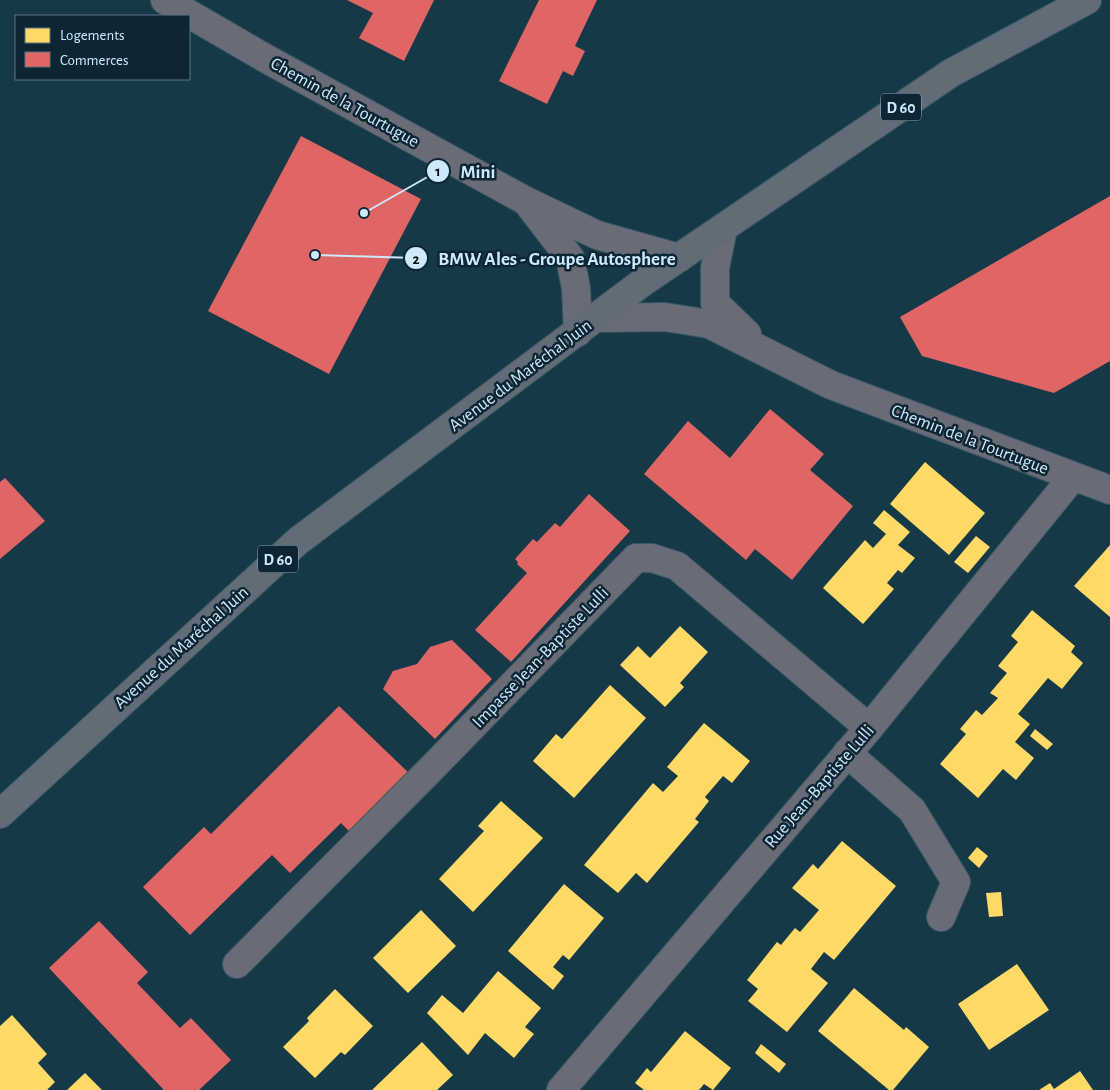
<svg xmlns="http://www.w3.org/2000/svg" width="1110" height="1090" font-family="'Alegreya Sans',sans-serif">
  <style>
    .homes { fill: #ffd966 }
    .shops { fill: #e06666 }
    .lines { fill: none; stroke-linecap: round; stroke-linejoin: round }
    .street-casing { stroke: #3b5764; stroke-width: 30 }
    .primary-casing { stroke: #3b5764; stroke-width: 30 }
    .street { stroke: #696c76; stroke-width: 28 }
    .primary { stroke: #616c77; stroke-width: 28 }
    .labels { text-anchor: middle; stroke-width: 5; stroke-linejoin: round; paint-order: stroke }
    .shield { fill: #0e2633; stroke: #94aebf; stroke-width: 1 }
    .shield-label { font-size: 16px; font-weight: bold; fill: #cde9fb }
    .street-label { font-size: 18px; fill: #cde9fb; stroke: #0e2633 }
    .leader { fill: none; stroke: #cde9fb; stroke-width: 2 }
    .callout-dot { fill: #cde9fb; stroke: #0e2633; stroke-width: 2 }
    .mark-label { font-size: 15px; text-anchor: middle; font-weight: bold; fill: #111 }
    .callout-label { font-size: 19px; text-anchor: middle; font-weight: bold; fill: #cde9fb; stroke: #0e2633; stroke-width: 5; stroke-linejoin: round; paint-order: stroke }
  </style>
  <rect width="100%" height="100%" fill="#163948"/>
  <!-- homes -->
  <g class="homes">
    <polygon points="925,462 985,513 949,555 890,504"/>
    <polygon points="884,510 910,532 898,545 915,558 902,573 898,570 887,583 894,589 863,624 823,588 865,540 873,548 886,534 873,523"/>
    <polygon points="976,536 990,547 968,573 954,562"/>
    <polygon points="1110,545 1110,617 1074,586"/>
    <polygon points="1032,610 1075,646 1071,652 1083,663 1062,689 1048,678 1018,714 1030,724 1015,742 1034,758 1016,780 1003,769 978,798 940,764 966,734 960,729 976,710 982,715 998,698 990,693 1007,673 998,666 1018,642 1011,636"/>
    <polygon points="680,626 708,652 680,683 684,687 665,707 620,665 638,646 650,658"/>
    <polygon points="610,685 646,718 574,798 533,761 556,734 562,739"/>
    <polygon points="704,723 750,761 732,783 723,776 705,797 709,801 695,819 699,822 647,883 636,873 618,893 584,865 653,783 663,792 678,776 667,767"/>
    <polygon points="1035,729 1053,744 1047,750 1030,736"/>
    <polygon points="501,801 543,838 473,912 439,879 484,831 478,826"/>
    <polygon points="842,841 896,886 834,960 824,952 811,969 828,983 787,1032 748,1001 758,989 747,980 777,942 781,945 795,928 800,932 819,910 792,888 813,864 818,869"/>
    <polygon points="977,847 988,856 979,868 968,858"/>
    <polygon points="564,884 604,918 569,960 563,955 553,967 564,976 553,990 508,951"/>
    <polygon points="1001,892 1003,916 989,917 986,893"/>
    <polygon points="421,910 456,946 408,993 373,958"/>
    <polygon points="1017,964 1049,1010 989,1050 958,1004"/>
    <polygon points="498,971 541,1008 525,1027 534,1034 514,1058 485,1033 468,1055 427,1013 442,995 463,1013"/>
    <polygon points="854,988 904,1030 906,1027 929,1047 893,1090 889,1090 818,1031"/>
    <polygon points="335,989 373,1026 345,1055 341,1052 315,1078 283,1047 309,1021 307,1018"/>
    <polygon points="12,1015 47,1054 38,1063 55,1082 47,1090 0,1090 0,1026"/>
    <polygon points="685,1031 731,1068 713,1090 704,1084 699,1090 644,1090 635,1083 647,1068 651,1072"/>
    <polygon points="422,1042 453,1075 437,1090 372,1090"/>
    <polygon points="761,1044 786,1064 779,1073 755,1053"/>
    <polygon points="1080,1071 1093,1090 1039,1090 1050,1083 1054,1089"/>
    <polygon points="85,1073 102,1090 67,1090"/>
  </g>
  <!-- shops -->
  <g class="shops">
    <polygon points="347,0 434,0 404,61 359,38 373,13"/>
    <polygon points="539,0 597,0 575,46 585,51 573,76 563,71 547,104 499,81"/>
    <polygon points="301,136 421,199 329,374 208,311"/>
    <polygon points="1110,196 1110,361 1054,393 922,356 900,317"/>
    <polygon points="770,409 824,454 810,470 853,506 792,580 755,549 746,560 644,474 688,421 730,458"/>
    <polygon points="5,478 45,521 0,559 0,482"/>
    <polygon points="589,494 630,531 511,662 475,630 527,573 517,564 518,562 515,559 533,539 537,542 555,523 560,527"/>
    <polygon points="452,640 492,679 435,739 383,689 393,671 417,664 430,647"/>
    <polygon points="339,706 411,775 353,835 341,823 290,873 272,855 190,935 143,887 204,827 211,834"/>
    <polygon points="99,921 148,972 137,983 180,1028 191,1018 231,1060 199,1090 164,1090 49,968"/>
  </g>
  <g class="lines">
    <!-- street casing -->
    <g class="street-casing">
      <g id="street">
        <polyline points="165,0 265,58 526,201 597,235 679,258"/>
        <polyline points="530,206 570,258 576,288 578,332"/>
        <polyline points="723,229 715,268 715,303 747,334"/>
        <polyline points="597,318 665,317 709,324 831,385 1110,490"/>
        <polyline points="847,753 912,810 956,882 941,917"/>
        <polyline points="237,964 430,770 636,558 652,558 677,566 869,728"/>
        <polyline points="561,1090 869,728 1072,478"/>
      </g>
    </g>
    <!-- primary casing -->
    <g class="primary-casing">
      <polyline id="primary" points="0,814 298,541 643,282 951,73 1087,0"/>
    </g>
    <!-- street -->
    <use href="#street" class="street"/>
    <!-- primary -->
    <use href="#primary" class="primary"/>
  </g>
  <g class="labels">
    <!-- shield labels -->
    <g class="shield">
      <rect x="881" y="93.5" width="40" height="27" rx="4"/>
      <rect x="258" y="545.5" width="40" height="27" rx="4"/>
    </g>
    <g class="shield-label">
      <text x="901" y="113">D 60</text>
      <text x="278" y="565">D 60</text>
    </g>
    <!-- street labels -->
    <g class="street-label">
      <text transform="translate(345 102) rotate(29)" y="6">Chemin de la Tourtugue</text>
      <text transform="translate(520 375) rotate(-37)" y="6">Avenue du Maréchal Juin</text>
      <text transform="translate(970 439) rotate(21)" y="6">Chemin de la Tourtugue</text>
      <text transform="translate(181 647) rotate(-42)" y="6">Avenue du Maréchal Juin</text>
      <text transform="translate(540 657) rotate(-46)" y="6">Impasse Jean-Baptiste Lulli</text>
      <text transform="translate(819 786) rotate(-49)" y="6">Rue Jean-Baptiste Lulli</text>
    </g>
  </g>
  <!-- callouts -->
  <path class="leader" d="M364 213L438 171M315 255L416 258"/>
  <g class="callout-dot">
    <circle cx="364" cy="213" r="5"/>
    <circle cx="315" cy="255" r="5"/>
    <circle cx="438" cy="171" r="12"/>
    <circle cx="416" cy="258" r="12"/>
  </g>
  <g class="mark-label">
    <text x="438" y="176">1</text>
    <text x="416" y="264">2</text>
  </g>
  <g class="callout-label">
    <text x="478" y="178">Mini</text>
    <text x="557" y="265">BMW Ales - Groupe Autosphere</text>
  </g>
  <!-- legend -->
  <rect x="15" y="15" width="175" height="65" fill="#0e2633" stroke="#5a7483"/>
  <rect x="25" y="28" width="25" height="15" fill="#ffd966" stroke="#5a7483"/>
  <text x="60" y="40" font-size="15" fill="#cde9fb">Logements</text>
  <rect x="25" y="52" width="25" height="15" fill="#e06666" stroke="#5a7483"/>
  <text x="60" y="65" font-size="15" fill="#cde9fb">Commerces</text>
</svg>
